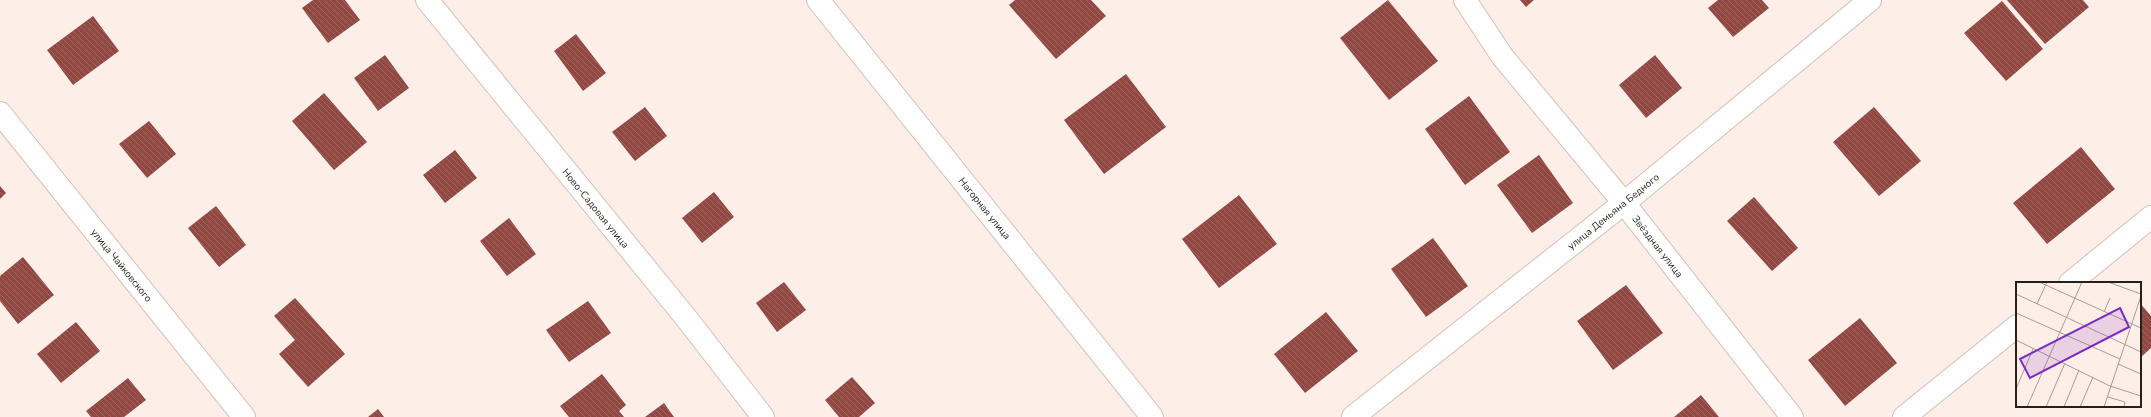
<svg xmlns="http://www.w3.org/2000/svg" width="2151" height="417" font-family="'Nunito Sans',sans-serif">
  <style>
    .building { fill: url(#building-back-hatch) }
    .lines { fill: none; stroke-linecap: round; stroke-linejoin: round }
    .street-casing { stroke: #d2c0b8; stroke-width: 24 }
    .street { stroke: #fff; stroke-width: 22 }
    .labels { text-anchor: middle; stroke-width: 4; stroke-linejoin: round; paint-order: stroke }
    .street-label { font-size: 10px; fill: #261f1c; stroke: #fff }
    .inset-road { fill: none; stroke: #a89b96; stroke-width: 1 }
    .view { fill: #7b2cbf; fill-opacity: 0.15; stroke: #7b2cbf; stroke-width: 2 }
    .inset-edge { fill: none; stroke: #261f1c; stroke-width: 2 }
  </style>
  <defs>
    <pattern id="building-back-hatch" width="6" height="6" patternUnits="userSpaceOnUse"><rect width="6" height="6" fill="#924842"/><path d="M-1 5l2 2M0 0l6 6M5-1l2 2" fill="none" stroke="#9d6560"/></pattern>
  </defs>
  <rect width="100%" height="100%" fill="#feeee8"/>
  <!-- building -->
  <g class="building">
    <polygon points="313,0 345,0 360,20 328,43 302,8"/>
    <polygon points="1015,0 1091,0 1106,16 1056,59 1009,5"/>
    <polygon points="1388,0 1438,61 1389,100 1340,38"/>
    <polygon points="1520,0 1534,0 1526,7"/>
    <polygon points="1718,0 1762,0 1769,8 1733,37 1708,8"/>
    <polygon points="2007,0 2083,0 2089,7 2045,44"/>
    <polygon points="2002,1 2043,49 2006,81 1964,33"/>
    <polygon points="93,16 119,51 73,85 47,50"/>
    <polygon points="576,34 606,73 583,91 554,51"/>
    <polygon points="385,55 409,88 378,111 354,78"/>
    <polygon points="1655,55 1682,88 1646,118 1619,85"/>
    <polygon points="1126,74 1166,127 1104,174 1064,120"/>
    <polygon points="324,93 367,142 334,170 292,121"/>
    <polygon points="1469,96 1510,152 1465,185 1425,129"/>
    <polygon points="645,107 667,136 635,161 612,132"/>
    <polygon points="1874,107 1921,161 1879,196 1833,142"/>
    <polygon points="149,121 176,154 147,178 119,144"/>
    <polygon points="2081,147 2115,189 2047,244 2013,203"/>
    <polygon points="455,150 477,178 445,203 423,175"/>
    <polygon points="1539,155 1573,203 1532,233 1497,185"/>
    <polygon points="0,186 6,193 0,199"/>
    <polygon points="714,192 734,217 702,243 682,218"/>
    <polygon points="1239,195 1277,244 1219,288 1182,239"/>
    <polygon points="1754,197 1798,248 1772,271 1727,221"/>
    <polygon points="216,206 246,245 219,267 188,228"/>
    <polygon points="509,218 536,254 507,276 480,241"/>
    <polygon points="1433,238 1468,286 1426,317 1391,269"/>
    <polygon points="23,257 54,295 18,324 0,301 0,276"/>
    <polygon points="784,282 806,310 777,332 756,303"/>
    <polygon points="1626,285 1663,333 1613,370 1577,321"/>
    <polygon points="295,298 345,354 308,387 279,354 295,340 274,316"/>
    <polygon points="588,301 611,333 569,362 546,330"/>
    <polygon points="2140,303 2151,316 2151,348 2140,358"/>
    <polygon points="1326,312 1358,351 1305,393 1274,354"/>
    <polygon points="1860,318 1897,363 1845,406 1808,360"/>
    <polygon points="76,322 100,351 61,383 37,354"/>
    <polygon points="602,374 626,405 619,411 624,417 569,417 560,406"/>
    <polygon points="852,377 875,403 859,417 839,417 825,400"/>
    <polygon points="128,378 146,400 124,417 91,417 86,411"/>
    <polygon points="1701,395 1719,417 1674,417"/>
    <polygon points="664,403 674,417 645,417"/>
    <polygon points="378,409 384,417 368,417"/>
  </g>
  <g class="lines">
    <!-- street casing -->
    <g class="street-casing">
      <g id="street">
        <polyline points="427,0 687,319 763,417"/>
        <polyline points="818,0 1152,417"/>
        <polyline points="1465,0 1502,56 1624,203 1792,417"/>
        <polyline points="0,113 244,417"/>
        <polyline points="2070,283 2151,217"/>
        <polyline points="1353,417 1624,203 1870,0"/>
        <polyline points="1904,417 2017,326"/>
      </g>
    </g>
    <!-- street -->
    <use href="#street" class="street"/>
  </g>
  <g class="labels">
    <!-- street labels -->
    <g class="street-label">
      <text transform="translate(596 208) rotate(51)" y="4">Ново-Садовая улица</text>
      <text transform="translate(985 208) rotate(51)" y="4">Нагорная улица</text>
      <text transform="translate(1613 211) rotate(-39)" y="4">улица Демьяна Бедного</text>
      <text transform="translate(1658 246) rotate(52)" y="4">Звёздная улица</text>
      <text transform="translate(122 265) rotate(51)" y="4">улица Чайковского</text>
    </g>
  </g>
  <!-- overview -->
  <g transform="translate(2016 282)">
    <rect width="125" height="125" fill="#feeee8"/>
    <path class="inset-road" d="M23,0L125,46M92,0L125,12M0,12L125,70M21,22L31,0M88,30L94,16M0,31L104,77M0,58L94,104L125,114M102,82L125,92M0,107L17,67M92,115L109,120L108,125M11,125L66,0M30,125L49,81M48,125L63,88M64,125L77,95M88,125L125,14"/>
    <path class="view" d="M104,26L113,45L14,96L4,77Z"/>
    <rect width="125" height="125" class="inset-edge"/>
  </g>
</svg>
